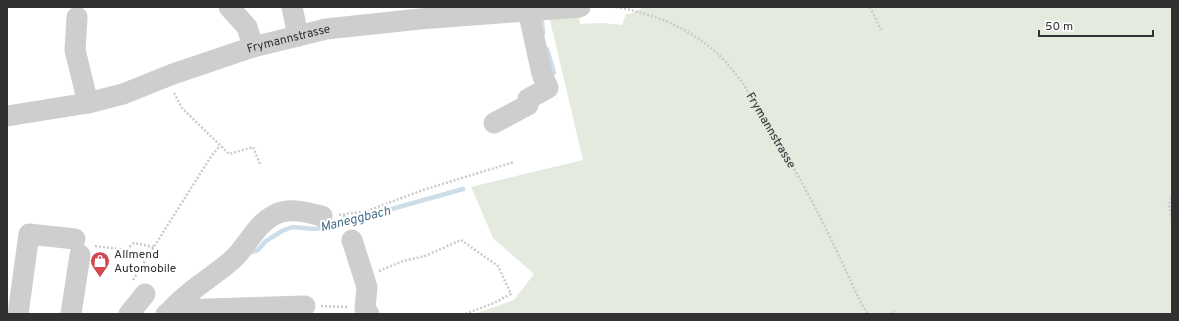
<svg xmlns="http://www.w3.org/2000/svg" width="1179" height="321" font-family="Overpass,sans-serif">
  <style>
    .green { fill: #e4eade }
    .lines { fill: none; stroke-linecap: round; stroke-linejoin: round }
    .stream { stroke: #cddee8; stroke-width: 4.5 }
    .path { stroke: #cbcbcb; stroke-width: 2.5; stroke-dasharray: 2 2; stroke-linecap: butt }
    .minor { stroke: #cecece; stroke-width: 21 }
    .labels { text-anchor: middle; stroke-width: 4; stroke-linejoin: round; paint-order: stroke }
    .street-label { font-size: 12px; fill: #313131; stroke: #fff }
    .poi-label { font-size: 12px; fill: #313131; stroke: #fff; text-anchor: start }
    .water-label { font-size: 13px; font-style: italic; fill: #46708d; stroke: #fff }
  </style>
  <rect width="100%" height="100%" fill="#fff"/>
  <!-- green -->
  <polygon class="green" points="640,7 1172,7 1172,314 474,314 514,300 534,274 493,238 471,187 583,160 549,16 579,12 580,24 603,23 622,25 626,14 630,14 642,8"/>
  <g class="lines">
    <!-- stream -->
    <g class="stream">
      <polyline points="542,22 543,34"/>
      <polyline points="547,49 554,73"/>
      <polyline points="252,252 258,250 266,241 282,231 292,227 315,229 331,226 463,189"/>
    </g>
    <!-- path -->
    <g class="path">
      <path id="s1" d="M616,7C649,13 680,24 707,45C737,67 755,103 774,135C786,156 799,176 810,198C829,233 845,269 862,305L868,314"/>
      <polyline points="870,7 881,30"/>
      <polyline points="174,93 182,108 229,154 253,147 260,164"/>
      <polyline points="1172,194 1169,205 1172,220"/>
      <polyline points="339,215 367,211 423,190 514,162"/>
      <polyline points="344,215 346,224"/>
      <polyline points="95,246 126,250 134,243 154,247"/>
      <polyline points="379,271 403,261 425,256 461,240 498,266 511,294 494,303 465,314"/>
      <polyline points="133,280 212,155 220,146"/>
      <polyline points="321,306 348,307"/>
      <polyline points="891,314 895,311"/>
    </g>
    <!-- minor -->
    <g class="minor">
      <polyline points="229,7 247,27 253,47"/>
      <polyline points="292,7 298,36"/>
      <polyline points="77,17 75,50 88,103"/>
      <path id="s2" d="M7,116L88,103L123,94L173,74L253,47L326,29L420,19L580,7"/>
      <polyline points="494,123 528,105 528,99 548,88 542,74 528,10"/>
      <polyline points="352,240 367,287 365,309 369,314"/>
      <path d="M170,311C188,290 212,278 232,260C247,247 255,225 274,215C289,207 306,212 322,216"/>
      <polyline points="18,314 29,234 75,239"/>
      <polyline points="71,314 80,255"/>
      <polyline points="129,314 145,294"/>
      <polyline points="166,314 176,310 305,306"/>
    </g>
  </g>
  <!-- icons -->
  <defs>
    <g id="shop-pin" transform="scale(1)"><path d="M0 17L-7.5 6A9.5 9.5 0 1 1 7.5 6Z" fill="#d5474f" stroke="#fff"/><path d="M-5-2.5h2.3a2.7 3.5 0 0 1 5.4 0H5L5.5 6h-11ZM-1.5-2.5h3a1.5 2.3 0 0 0-3 0Z" fill="#fff"/></g>
  </defs>
  <g fill-rule="evenodd">
    <use href="#shop-pin" x="100" y="261"/>
  </g>
  <g class="labels">
    <!-- street labels -->
    <g class="street-label">
      <text dy="4" stroke="none"><textPath href="#s2" startOffset="293">Frymannstrasse</textPath></text>
      <text dy="4" stroke="none"><textPath href="#s1" startOffset="207">Frymannstrasse</textPath></text>
    </g>
    <!-- poi labels -->
    <g class="poi-label">
      <text x="114" y="258">Allmend<tspan x="114" dy="14">Automobile</tspan></text>
    </g>
    <!-- water labels -->
    <g class="water-label">
      <text transform="translate(355 218) rotate(-14)" y="5">Maneggbach</text>
    </g>
  </g>
  <!-- border -->
  <rect width="1179" height="321" fill="none" stroke="#313131" stroke-width="16"/>
  <!-- scale -->
  <path d="M1039 30v6h114v-6" fill="none" stroke="#313131" stroke-width="2"/>
  <text x="1045" y="30" font-size="12" fill="#313131" stroke="#ffffff" stroke-width="3" paint-order="stroke">50 m</text>
</svg>
